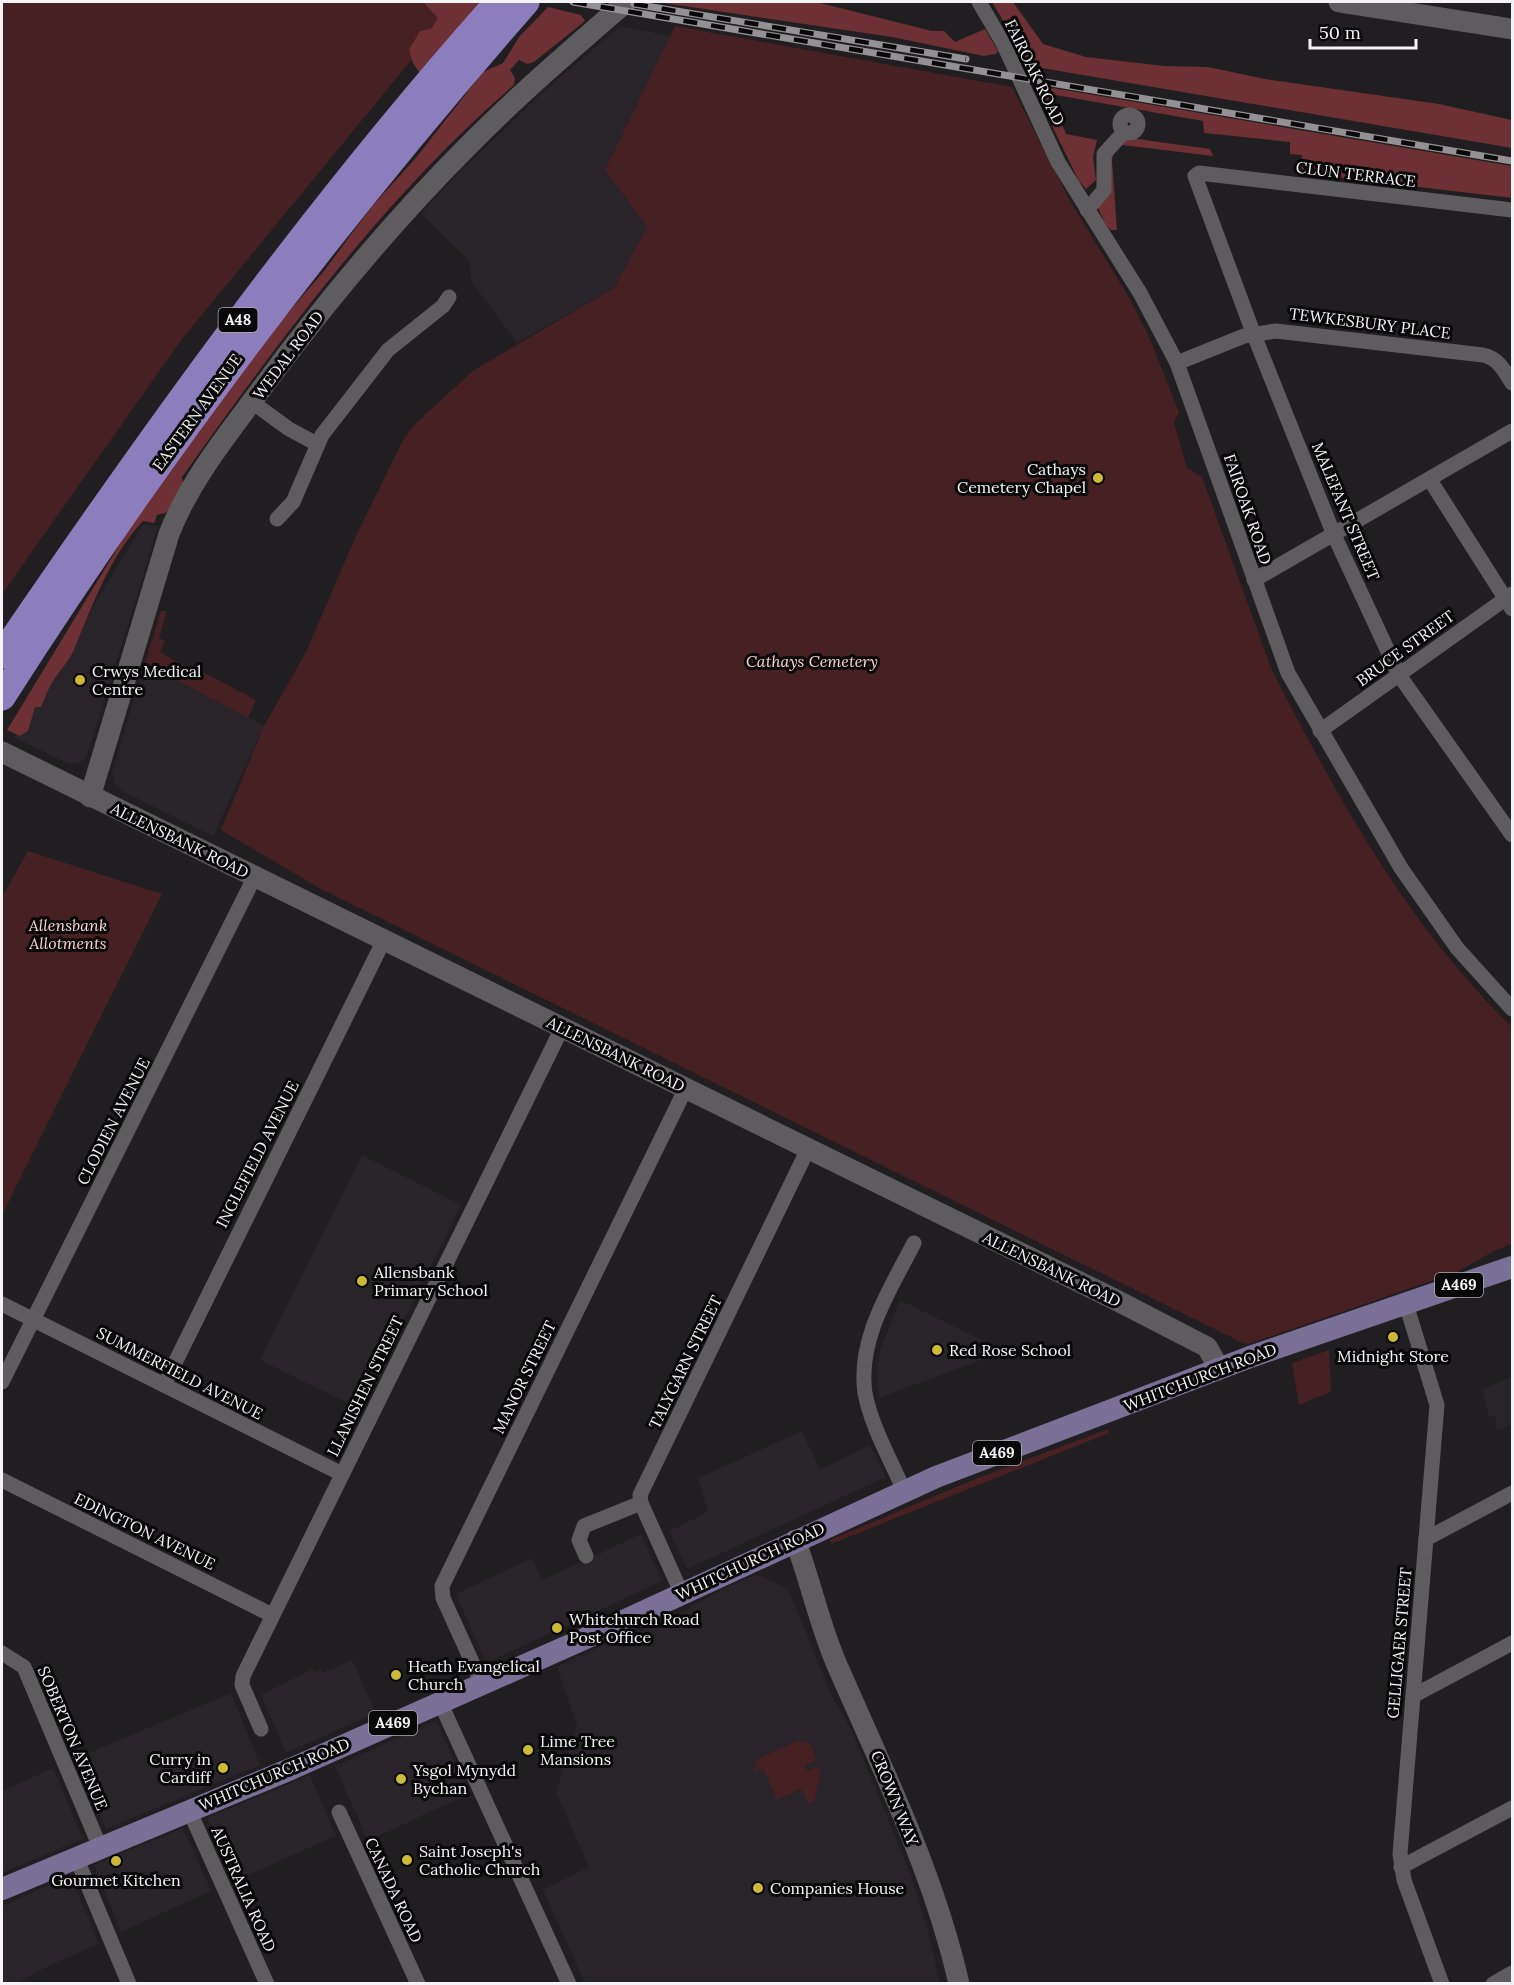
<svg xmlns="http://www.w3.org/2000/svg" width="1514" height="1985" font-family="Lora,serif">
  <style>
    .built { fill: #29232a }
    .green { fill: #462023 }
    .forest { fill: #6d3035 }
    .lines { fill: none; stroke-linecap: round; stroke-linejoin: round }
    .street { stroke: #5f5c5f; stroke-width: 15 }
    .secondary { stroke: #5f5c5f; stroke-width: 21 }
    .primary { stroke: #7a7097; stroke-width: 22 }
    .highway { stroke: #8c7ebd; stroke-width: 27 }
    .rail-casing { stroke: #939193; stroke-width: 7 }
    .rail { stroke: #090809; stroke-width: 4.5; stroke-dasharray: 14; stroke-linecap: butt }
    .poi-dot { fill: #ceb838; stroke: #090809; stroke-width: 2 }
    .labels { text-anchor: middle; stroke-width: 6; stroke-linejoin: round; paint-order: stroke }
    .shield { fill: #090809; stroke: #aeacae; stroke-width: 1.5 }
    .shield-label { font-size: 15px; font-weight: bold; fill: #f4f3f5 }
    .street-label { font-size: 16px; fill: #f4f3f5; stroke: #090809 }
    .poi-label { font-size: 16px; fill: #f4f3f5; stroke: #090809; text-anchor: start }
    .park-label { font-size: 16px; font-style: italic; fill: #fed4d5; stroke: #090809 }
  </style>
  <rect width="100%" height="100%" fill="#201e20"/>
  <!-- built -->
  <g class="built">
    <polygon points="620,26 671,36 606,170 647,227 614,288 517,343 471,281 470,261 421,214 452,179 540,95"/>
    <polygon points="143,524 158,526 142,580 86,758 80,763 69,764 14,737"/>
    <polygon points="145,663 264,726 213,836 122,791 114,784 112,772"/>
    <polygon points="362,1155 461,1205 360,1409 260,1360"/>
    <polygon points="900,1300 996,1347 992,1356 879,1398 877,1370 879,1354"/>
    <polygon points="1512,1376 1512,1423 1498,1431 1495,1426 1497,1418 1489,1416 1482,1390"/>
    <polygon points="802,1431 820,1470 870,1445 886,1477 687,1569 669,1531 708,1512 698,1478"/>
    <polygon points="641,1534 662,1581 486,1663 456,1594 532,1558 542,1580"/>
    <polygon points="758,1574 788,1589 833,1698 852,1731 911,1876 928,1931 940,1983 585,1983 543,1890 589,1867 556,1792 577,1725 557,1667 619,1637 659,1625 721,1590"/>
    <polygon points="352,1660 376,1713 286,1753 261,1695 255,1681 261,1695 313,1669 314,1672 321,1669 323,1673"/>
    <polygon points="231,1693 260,1765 106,1829 77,1758"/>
    <polygon points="436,1721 469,1794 368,1841 335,1766"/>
    <polygon points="53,1768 83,1839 2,1873 2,1791"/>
    <polygon points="310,1775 336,1836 235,1881 207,1818"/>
    <polygon points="183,1828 211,1891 121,1932 94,1865"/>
    <polygon points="70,1875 99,1944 48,1966 18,1983 2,1983 2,1906"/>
  </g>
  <!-- green -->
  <g class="green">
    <polygon points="2,2 459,2 182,339 2,594"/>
    <path d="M675,26L1012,87L1070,201L1130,299L1150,339L1179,412L1174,423L1187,468L1202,477L1271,668C1336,796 1409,927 1512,1027V1244L1494,1251L1457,1272L1249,1344L1243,1343L319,888L221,830L264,726L306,652L354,540L402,442L416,423L474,370L614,288L647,227L605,170Z"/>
    <polygon points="161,611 167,611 159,638 165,641 160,652 194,672 197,669 256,700 248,718 145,663"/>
    <polygon points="28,851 162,894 2,1215 2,897"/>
    <polygon points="1329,1350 1331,1392 1299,1405 1292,1363"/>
    <polygon points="1108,1429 1109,1433 831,1544 830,1540 975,1479"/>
    <polygon points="798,1741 810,1744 817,1760 805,1765 807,1771 818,1766 821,1774 814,1801 809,1804 801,1789 777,1800 763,1768 754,1772 757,1759"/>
  </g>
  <!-- forest -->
  <g class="forest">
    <polygon points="423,2 480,2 479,10 423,78 413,63 409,50 420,31 431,29 438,18"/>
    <polygon points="657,2 816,2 932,31 944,31 955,42 985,29 998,51 996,54 984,56 892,37"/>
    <polygon points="992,2 1013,2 1043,44 1086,57 1164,66 1208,67 1265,79 1439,104 1512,120 1512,148 1030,66"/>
    <path d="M548,7L581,15L585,21L534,62L527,64L519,60L510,70L515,78L514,85C384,197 281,338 182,477L183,482L172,511L157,515L154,523L143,521C110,556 93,604 75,647C70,660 62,668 55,678C49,686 45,698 41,707H35L28,731L20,736L7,730L129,529L196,432L279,323L324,271L373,205L415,159L483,72L503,63L519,37Z"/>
    <polygon points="1053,88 1512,166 1512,198 1301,173 1302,155 1290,154 1290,142 1204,133 1203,121 1050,94 1066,134 1097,140 1093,157 1096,180 1086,189 1079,181 1035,91"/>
    <polygon points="1123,137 1210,149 1213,156 1122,145 1114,152 1112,160 1117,230 1111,230 1106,225 1098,208 1103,200 1108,154"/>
  </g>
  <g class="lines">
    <!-- street -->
    <g class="street">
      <polyline points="979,2 1003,43 1058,162 1140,293 1177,363 1288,673 1401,868 1457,948 1512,1009"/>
      <circle cx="1129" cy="124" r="9"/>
      <polyline points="1087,210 1104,190 1104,154 1124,132"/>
      <polyline points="1512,210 1199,173 1195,176 1254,335 1334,535 1399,675 1512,835"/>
      <path d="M1177,363L1244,336L1276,331L1483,355C1498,358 1504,370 1512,383"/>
      <polyline points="252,402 289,429 317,444"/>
      <polyline points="1430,480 1512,609"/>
      <polyline points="277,519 293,502 322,435 388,350 443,306 449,297"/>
      <polyline points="1254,580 1512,431"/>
      <polyline points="1320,731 1512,594"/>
      <polyline points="2,1304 342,1474"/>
      <polyline points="1406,1304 1437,1405 1400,1854 1404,1880 1442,1984"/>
      <polyline points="2,1382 255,876"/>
      <polyline points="164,1385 384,940"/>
      <polyline points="2,1480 272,1615"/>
      <path d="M904,1491C891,1460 871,1426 865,1393C857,1339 891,1288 914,1243"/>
      <polyline points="1426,1539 1512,1493"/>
      <polyline points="586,1556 579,1540 584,1526 641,1503"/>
      <polyline points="681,1592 641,1503 640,1495 808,1149"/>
      <polyline points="2,1653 24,1667 100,1847"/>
      <polyline points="482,1684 443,1598 442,1586 686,1088"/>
      <polyline points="1413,1696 1512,1643"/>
      <polyline points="440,1702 569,1984"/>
      <polyline points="261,1729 242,1685 243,1676 562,1028"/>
      <polyline points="189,1810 267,1984"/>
      <polyline points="339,1812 418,1984"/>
      <polyline points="76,1857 129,1984"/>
      <polyline points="1401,1867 1512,1808"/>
      <polyline points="1493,1984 1512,1973"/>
    </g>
    <!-- secondary -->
    <g class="secondary">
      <polyline points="1339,2 1512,29"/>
      <polyline points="2,752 1112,1298 1207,1347 1219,1368"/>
      <path d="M90,797L169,534C190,480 228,434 262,388C325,303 393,221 468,146C518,95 572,49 626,2"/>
      <path d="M795,1540C811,1582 819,1624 837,1665C882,1768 934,1873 959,1984"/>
    </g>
    <!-- primary -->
    <polyline class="primary" points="2,1889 293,1768 595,1634 936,1477 1250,1357 1512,1267"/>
    <!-- highway -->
    <g class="highway">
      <path d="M2,655C156,429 316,206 498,2"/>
      <path d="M2,697C158,452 335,220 526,2"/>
    </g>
    <!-- rail casing -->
    <g class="rail-casing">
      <g id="rail">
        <polyline points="573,2 1512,161"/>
        <polyline points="634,4 966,59"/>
      </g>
    </g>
    <!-- rail -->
    <use href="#rail" class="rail"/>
  </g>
  <!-- markers -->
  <g class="poi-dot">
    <circle cx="1098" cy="478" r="6"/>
    <circle cx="80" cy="680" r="6"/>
    <circle cx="362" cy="1281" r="6"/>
    <circle cx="1393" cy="1337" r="6"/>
    <circle cx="937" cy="1350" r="6"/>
    <circle cx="557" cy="1628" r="6"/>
    <circle cx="396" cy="1675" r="6"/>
    <circle cx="528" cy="1750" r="6"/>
    <circle cx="223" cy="1768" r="6"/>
    <circle cx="401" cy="1779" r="6"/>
    <circle cx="407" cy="1860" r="6"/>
    <circle cx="116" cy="1861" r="6"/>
    <circle cx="758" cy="1888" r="6"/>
  </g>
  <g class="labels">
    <!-- shield labels -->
    <g class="shield">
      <rect x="218.5" y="308" width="39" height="24" rx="4.5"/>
      <rect x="1435" y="1273" width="48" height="24" rx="4.5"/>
      <rect x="973" y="1441" width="48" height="24" rx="4.5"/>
      <rect x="369" y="1711" width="48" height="24" rx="4.5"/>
    </g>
    <g class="shield-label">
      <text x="238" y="325">A48</text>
      <text x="1459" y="1290">A469</text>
      <text x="997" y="1458">A469</text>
      <text x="393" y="1728">A469</text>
    </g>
    <!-- street labels -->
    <g class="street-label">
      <text transform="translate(1035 72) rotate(64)" y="6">FAIROAK ROAD</text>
      <text transform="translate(1356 174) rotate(7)" y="6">CLUN TERRACE</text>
      <text transform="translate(1370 323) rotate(7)" y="6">TEWKESBURY PLACE</text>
      <text transform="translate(288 355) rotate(-53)" y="6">WEDAL ROAD</text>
      <text transform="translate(197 412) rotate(-54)" y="6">EASTERN AVENUE</text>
      <text transform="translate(1248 509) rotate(71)" y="6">FAIROAK ROAD</text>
      <text transform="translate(1346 511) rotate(67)" y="6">MALEFANT STREET</text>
      <text transform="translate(1405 648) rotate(-36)" y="6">BRUCE STREET</text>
      <text transform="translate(180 840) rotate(26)" y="6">ALLENSBANK ROAD</text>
      <text transform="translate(616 1054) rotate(26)" y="6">ALLENSBANK ROAD</text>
      <text transform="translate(113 1121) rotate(-63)" y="6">CLODIEN AVENUE</text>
      <text transform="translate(257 1154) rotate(-63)" y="6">INGLEFIELD AVENUE</text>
      <text transform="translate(1052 1269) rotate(26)" y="6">ALLENSBANK ROAD</text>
      <text transform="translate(685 1362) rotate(-64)" y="6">TALYGARN STREET</text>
      <text transform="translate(180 1373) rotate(27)" y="6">SUMMERFIELD AVENUE</text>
      <text transform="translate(524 1377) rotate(-64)" y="6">MANOR STREET</text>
      <text transform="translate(1200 1377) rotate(-21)" y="6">WHITCHURCH ROAD</text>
      <text transform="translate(365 1386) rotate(-64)" y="6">LLANISHEN STREET</text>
      <text transform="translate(145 1531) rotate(26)" y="6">EDINGTON AVENUE</text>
      <text transform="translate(750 1561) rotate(-25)" y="6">WHITCHURCH ROAD</text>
      <text transform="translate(1399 1643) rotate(-85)" y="6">GELLIGAER STREET</text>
      <text transform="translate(73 1738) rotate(67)" y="6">SOBERTON AVENUE</text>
      <text transform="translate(274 1774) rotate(-23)" y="6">WHITCHURCH ROAD</text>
      <text transform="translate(895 1798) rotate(68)" y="6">CROWN WAY</text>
      <text transform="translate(244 1889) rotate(66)" y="6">AUSTRALIA ROAD</text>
      <text transform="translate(394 1890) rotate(65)" y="6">CANADA ROAD</text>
    </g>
    <!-- poi labels -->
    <g class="poi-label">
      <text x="1086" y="475" text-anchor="end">Cathays<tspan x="1086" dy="18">Cemetery Chapel</tspan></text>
      <text x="92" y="677">Crwys Medical<tspan x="92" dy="18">Centre</tspan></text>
      <text x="374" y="1278">Allensbank<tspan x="374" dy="18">Primary School</tspan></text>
      <text x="949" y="1356">Red Rose School</text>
      <text x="1393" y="1362" text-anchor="middle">Midnight Store</text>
      <text x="569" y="1625">Whitchurch Road<tspan x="569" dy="18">Post Office</tspan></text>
      <text x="408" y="1672">Heath Evangelical<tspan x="408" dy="18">Church</tspan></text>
      <text x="540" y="1747">Lime Tree<tspan x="540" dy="18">Mansions</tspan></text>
      <text x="211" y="1765" text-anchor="end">Curry in<tspan x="211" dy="18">Cardiff</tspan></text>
      <text x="413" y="1776">Ysgol Mynydd<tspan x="413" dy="18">Bychan</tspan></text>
      <text x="419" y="1857">Saint Joseph's<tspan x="419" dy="18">Catholic Church</tspan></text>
      <text x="116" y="1886" text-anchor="middle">Gourmet Kitchen</text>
      <text x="770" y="1894">Companies House</text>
    </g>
    <!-- park labels -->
    <g class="park-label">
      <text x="812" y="667">Cathays Cemetery</text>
      <text x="68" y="931">Allensbank<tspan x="68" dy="18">Allotments</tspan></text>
    </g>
  </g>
  <!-- border -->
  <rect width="1514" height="1985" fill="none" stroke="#f4f3f5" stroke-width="6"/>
  <!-- scale -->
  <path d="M1310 39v9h106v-9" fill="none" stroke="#f4f3f5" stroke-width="3"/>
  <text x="1319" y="39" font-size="18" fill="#f4f3f5" stroke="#090809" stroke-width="4.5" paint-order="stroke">50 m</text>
</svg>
